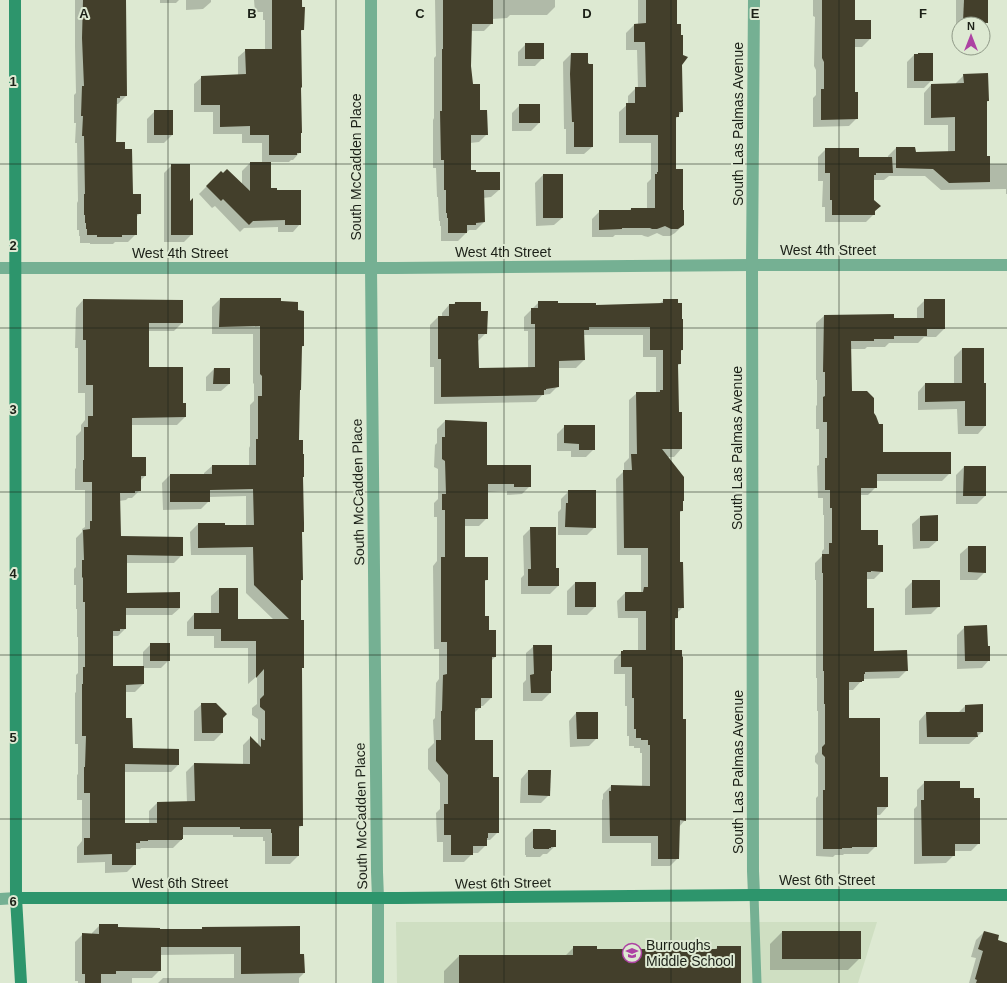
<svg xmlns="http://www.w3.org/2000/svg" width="1007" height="983" font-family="Arial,sans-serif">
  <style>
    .built { fill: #cfdfc2 }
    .shadow { fill: #0003 }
    .building { fill: #433f2b }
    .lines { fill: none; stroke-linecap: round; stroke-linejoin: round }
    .service { stroke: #75b093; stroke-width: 9 }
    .minor { stroke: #75b093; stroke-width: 12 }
    .tertiary { stroke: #75b093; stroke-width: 12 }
    .secondary { stroke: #2d956c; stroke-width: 12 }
    .grid { fill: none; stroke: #1b2017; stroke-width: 1; stroke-opacity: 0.55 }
    .labels { text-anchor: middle; stroke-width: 4; stroke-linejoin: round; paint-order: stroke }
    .street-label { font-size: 14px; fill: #1b2017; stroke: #dde9d2 }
    .poi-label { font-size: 14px; fill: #1b2017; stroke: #dde9d2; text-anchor: start }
    .grid-label { font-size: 13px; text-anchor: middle; font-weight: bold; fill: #1b2017; stroke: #dde9d2; stroke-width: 4; stroke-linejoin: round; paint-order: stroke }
  </style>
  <rect width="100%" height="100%" fill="#dde9d2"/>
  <!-- built -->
  <polygon class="built" points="396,922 877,922 858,983 397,983"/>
  <!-- shadow -->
  <g class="shadow">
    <polygon points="75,0 125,0 126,96 118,104 116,104 115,143 132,195 140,213 136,217 136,234 128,242 115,242 113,244 90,244 90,243 80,243 80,236 79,236 79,230 77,230 77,203 78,201 77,143 75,143 76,123 74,123 74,95 76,93 75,47"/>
    <polygon points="160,0 179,0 176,3 160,3"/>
    <polygon points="186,0 211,0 211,2 203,9 186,10"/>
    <polygon points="254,0 302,0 303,29 300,32 300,88 301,133 300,134 300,152 293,160 291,160 289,162 270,162 270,189 300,224 293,232 278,232 278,227 244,228 240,232 215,206 212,208 199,194 221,172 242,185 242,171 250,163 262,163 262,143 242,143 242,134 213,134 213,112 194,112 194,84 202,77 238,75 238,57 246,50 265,50 265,20 263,20 263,12 255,12"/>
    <polygon points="435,0 555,0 555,7 547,15 510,15 507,18 492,19 492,23 484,31 471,31 470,66 472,85 479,111 487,134 479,142 470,143 470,171 475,173 499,190 491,197 483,198 484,222 476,230 469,230 458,241 441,241 441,226 440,226 440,221 439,221 438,197 437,197 436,168 433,168 433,120 434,118 434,58 436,56"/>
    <polygon points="638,0 677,0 676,25 681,64 682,111 675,120 675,170 683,225 675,233 670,236 663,236 657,233 648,237 644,236 642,235 615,235 613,237 592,237 592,219 600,211 629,211 631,209 647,209 647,183 651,179 651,143 619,143 619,112 628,104 628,96 636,88 638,88 637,50 626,50 626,33 634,25 638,25"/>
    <polygon points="813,0 854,0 854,21 870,39 862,47 854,47 854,93 857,118 849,126 813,127 813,98 816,95 816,70 814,66 815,17 813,16"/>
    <polygon points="956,0 987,0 987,22 983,26 983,24 959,24 959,30 956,30"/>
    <polygon points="526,44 543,58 535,66 518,66 518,52"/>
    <polygon points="571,54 592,147 584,154 566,154 566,129 564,129 563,62"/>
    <polygon points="914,55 932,80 924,88 907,88 907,62"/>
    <polygon points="987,74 988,101 986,103 986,157 989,164 1007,164 1007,194 1006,194 1006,189 941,190 925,176 889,176 884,180 873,180 874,214 866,222 825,222 825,207 822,207 823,181 818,181 818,157 826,149 858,158 888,158 888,156 896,148 915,153 948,152 948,125 924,125 924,93 931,85 956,84 956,83 964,75"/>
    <polygon points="520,105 539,123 531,131 512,131 512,113"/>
    <polygon points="155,111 172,135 164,143 147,143 147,119"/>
    <polygon points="172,165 189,204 192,234 184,242 164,242 164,173"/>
    <polygon points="543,175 562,218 554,225 536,226 535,183"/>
    <polygon points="220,299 280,302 297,311 303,346 301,348 299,391 298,441 302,477 301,533 302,580 300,582 301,668 302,825 298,829 298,856 290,864 265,864 265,841 263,841 263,837 233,837 233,835 182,835 181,840 173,848 141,848 140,849 135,849 135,864 127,872 105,873 105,862 77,863 77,847 82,841 82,800 77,800 77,775 78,774 78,744 75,744 75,693 76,692 76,675 78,673 78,637 77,637 77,609 76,609 76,585 74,585 74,569 76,567 76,538 82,532 82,529 85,527 85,490 75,490 75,469 76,468 76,436 81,431 81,425 85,420 85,393 78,393 78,348 75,348 76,308 83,300 182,301 182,323 174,331 148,331 148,368 182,404 185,417 177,425 131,425 131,458 145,476 140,481 140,490 132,498 128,498 126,500 119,501 120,537 182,555 174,563 126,563 126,594 180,608 172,615 125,615 125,629 118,636 113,636 112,667 143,667 143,652 151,644 169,660 161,668 143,668 143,684 135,692 125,692 125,719 132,749 178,765 171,772 124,772 124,824 149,824 149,811 157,803 187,803 186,772 194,764 243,765 243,745 250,738 256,744 258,743 258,719 252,715 252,708 257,704 257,676 248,684 248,648 214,648 214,636 187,636 187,622 194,614 211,614 211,596 219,589 237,620 274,620 246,593 246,555 191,555 190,532 198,524 224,526 246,526 246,496 209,497 209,501 201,509 163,510 162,483 170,475 204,475 204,473 212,466 249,466 249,448 250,446 250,405 254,401 254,384 253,383 253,334 212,334 212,307"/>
    <polygon points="664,300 682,350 680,352 680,364 677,366 678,413 681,449 674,457 667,457 682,502 682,511 679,513 679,563 683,607 677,613 677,618 674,621 674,651 682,720 685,820 679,827 678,858 670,866 651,866 651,843 602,843 602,800 603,799 603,794 611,786 642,787 642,753 640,753 640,748 634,748 634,746 629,746 629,736 627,736 627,706 625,706 625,674 614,674 614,660 622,652 638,651 638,618 618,618 617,601 625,593 641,592 641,555 617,555 616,479 624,471 624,463 629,458 629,400 637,393 656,393 656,357 643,357 643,335 583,335 584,360 576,368 558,368 558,386 550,394 542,395 536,402 434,404 434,367 430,367 430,325 438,317 442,317 442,313 449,305 453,305 455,303 480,312 486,333 478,341 478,369 528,368 528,331 524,331 524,317 539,302 557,304 595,306 659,304"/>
    <polygon points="925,300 944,329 936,337 924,337 918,343 889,343 885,347 867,347 865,349 850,349 851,392 873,413 882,453 950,473 942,481 876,481 876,487 868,495 860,495 860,531 877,546 882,571 874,579 866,579 866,609 873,652 907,670 899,678 863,679 853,690 848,690 848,719 879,778 887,807 880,815 876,815 876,846 868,854 844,854 843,855 835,855 833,857 816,856 816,798 818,796 818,765 815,762 815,756 818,752 818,711 817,711 817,678 816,678 816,580 815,580 815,563 822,556 822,551 824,549 824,515 823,515 823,498 818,498 817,466 819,465 819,429 816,429 816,406 817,405 817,380 816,380 816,323 824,316 893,319 917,319 917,308"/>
    <polygon points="962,349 985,426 978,434 958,434 957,409 918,410 918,392 925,384 954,384 954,357"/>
    <polygon points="214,369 229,384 221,391 206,391 206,377"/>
    <polygon points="445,421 486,423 486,466 530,486 522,494 507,495 507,491 487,492 487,518 479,526 464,526 464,558 487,580 484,582 484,617 495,657 491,661 491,698 483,706 480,706 480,707 474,713 474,741 492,778 498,832 490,840 486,840 486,845 478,853 472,853 472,854 464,862 443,862 443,842 437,842 436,813 440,809 440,783 428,769 428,749 434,743 433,720 435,718 436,683 439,679 439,649 434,649 433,566 437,561 437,517 434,517 434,503 438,499 438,469 434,467 435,445 437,443 437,429"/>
    <polygon points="565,426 594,449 586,457 571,457 571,451 557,451 557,434"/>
    <polygon points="964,467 985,496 977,504 956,504 956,475"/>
    <polygon points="569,491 595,527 587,535 558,535 558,512 561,509 561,499"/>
    <polygon points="920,517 937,541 929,548 913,549 912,524"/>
    <polygon points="531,528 555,569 558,586 550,594 521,594 521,578 524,575 523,536"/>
    <polygon points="968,547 985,572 977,580 960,580 960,554"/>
    <polygon points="913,581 939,606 931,614 905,615 905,589"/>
    <polygon points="575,583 595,607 587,615 567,615 567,591"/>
    <polygon points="965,627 987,647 989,660 982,668 957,669 957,635"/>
    <polygon points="534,646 551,671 550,673 550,693 542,701 523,701 523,683 526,680 526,653"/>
    <polygon points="202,704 222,717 222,733 214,741 194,741 194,711"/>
    <polygon points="982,705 982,732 969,744 919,744 919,721 926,713 958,713 965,706"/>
    <polygon points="576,713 597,738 589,746 570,747 569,721"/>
    <polygon points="528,771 549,795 541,803 520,803 521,779"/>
    <polygon points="925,782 959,789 979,843 971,851 954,851 954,855 946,863 914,864 914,809 917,806 917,790"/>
    <polygon points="533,830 549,830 555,846 547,854 543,854 540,857 526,857 526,855 525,855 525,838"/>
    <polygon points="100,925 117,928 159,930 200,930 203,928 299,955 303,955 304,973 299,978 299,983 158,983 163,978 234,978 234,954 160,955 160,970 152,978 132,978 132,983 78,983 78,981 75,981 75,942 83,934 92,934 92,933"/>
    <polygon points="782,932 860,958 848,970 770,970 770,944"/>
    <polygon points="984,932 997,940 1007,944 1007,983 969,983 976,958 971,957 976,940"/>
    <polygon points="574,947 596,950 714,950 718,947 740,983 444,983 444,971 459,956 565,956"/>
  </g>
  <!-- building -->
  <g class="building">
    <polygon points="83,0 126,0 127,96 120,96 120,98 117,98 116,142 125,142 125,149 132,149 133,194 141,194 141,214 137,214 137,235 122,235 122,237 97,237 97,235 87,235 87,229 86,229 86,223 85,223 85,215 84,215 84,194 85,194 84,136 82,136 83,116 81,116 82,86 84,86 82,38"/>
    <polygon points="272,0 302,0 302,7 305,7 304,30 301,30 302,87 301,88 302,133 301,133 301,153 297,153 297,155 269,155 269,135 250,135 250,126 220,127 220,105 201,105 201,76 246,74 245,49 272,49"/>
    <polygon points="443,0 493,0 493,24 472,24 471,66 473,84 480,84 480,110 487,110 488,135 471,135 471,170 476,170 476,172 500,172 500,190 484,190 485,222 476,223 476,225 467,225 467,233 448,233 448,218 447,218 447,213 446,213 446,190 444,190 444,160 441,160 440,111 442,111 442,49 443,49"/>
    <polygon points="646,0 677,0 677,24 681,24 681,35 683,35 683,55 688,57 682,65 683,112 679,112 679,117 676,117 676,169 683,169 683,210 684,210 684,225 678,229 671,229 665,226 657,229 652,229 650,228 622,228 622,229 599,230 599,210 631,210 631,208 655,208 655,174 657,174 657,172 658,172 658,135 626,135 626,103 635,103 635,87 646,87 645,42 634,42 634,24 646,23"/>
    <polygon points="822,0 855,0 855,20 871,20 871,39 855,39 855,92 858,92 858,119 821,120 821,89 824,89 824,62 822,58"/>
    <polygon points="964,0 988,0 988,23 963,22"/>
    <rect x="525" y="43" width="19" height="16"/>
    <polygon points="571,53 588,53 588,63 589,64 593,64 593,147 574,147 574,122 572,122 570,74"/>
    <polygon points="918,53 933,53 933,81 914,81 914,54 918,54"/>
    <polygon points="988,73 989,101 987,101 987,156 990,156 990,182 949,183 933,169 896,168 896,147 915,147 916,152 955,151 955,117 931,118 931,84 964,83 963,74"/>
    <rect x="519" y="104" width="21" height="19"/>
    <rect x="154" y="110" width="19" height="25"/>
    <polygon points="825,148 859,148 859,157 892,157 893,173 876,173 876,175 874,175 874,200 881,206 875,211 875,215 832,215 832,200 830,200 830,173 825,173"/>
    <polygon points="250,162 271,162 271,188 277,188 277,190 301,190 301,225 285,225 285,220 253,221 249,225 223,199 221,201 206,186 221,171 223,173 227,169 250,191"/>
    <polygon points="171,164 190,164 190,201 193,198 193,235 171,235"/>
    <rect x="543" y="174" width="20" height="44"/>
    <polygon points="220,298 281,298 281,301 298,302 298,310 304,311 304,346 302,346 301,390 300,390 299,440 303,440 303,454 304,454 304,477 303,477 304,523 304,532 302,532 303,580 301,580 301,620 304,620 304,668 302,668 303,826 299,826 299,856 272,856 272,833 271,833 271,829 240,829 240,827 183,827 183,839 182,839 182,840 148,840 148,841 140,841 140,843 136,843 136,865 112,865 112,854 84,855 84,838 90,838 90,793 84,793 84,767 85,767 86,736 82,736 82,684 83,684 83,667 85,667 85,602 83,602 83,577 82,578 82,560 84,560 83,530 90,529 90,521 92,521 92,482 83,482 83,460 84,460 84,427 88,427 88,416 93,416 93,385 86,385 86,340 83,340 83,299 183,300 183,323 149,323 149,367 183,367 183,403 186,403 186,417 132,418 132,457 146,457 146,476 141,476 141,491 135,491 135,493 120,493 121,536 183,537 183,556 127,555 127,593 180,592 180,608 126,608 126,629 120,629 120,631 113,631 113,666 144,666 144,684 126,685 126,718 132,718 133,748 179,749 179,765 125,764 125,823 157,823 157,802 195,801 194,763 250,764 250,736 261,747 261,738 263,740 265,740 265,711 260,707 260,699 264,695 264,669 256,678 256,641 221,641 221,629 194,629 194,613 219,613 219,588 238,588 238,619 289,619 254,585 253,547 198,548 198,523 225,523 225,525 254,525 253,489 210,490 210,502 170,502 170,474 212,474 212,465 256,465 256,439 258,439 258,396 262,396 262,376 260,374 260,326 219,327"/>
    <polygon points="663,299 678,299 678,303 682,303 682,319 683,319 683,350 681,350 681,364 678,364 679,412 682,412 682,449 662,449 684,477 684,501 683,501 683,511 680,511 680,562 683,562 684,608 678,608 678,618 675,618 675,650 682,650 682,656 683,657 683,719 686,719 686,821 680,820 679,859 658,859 658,836 610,836 609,791 611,791 611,785 650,786 650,745 648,745 648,740 641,740 641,738 636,738 636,729 634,729 634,698 632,698 632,667 621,667 621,651 623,651 623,650 646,650 646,611 625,611 625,592 643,592 644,587 648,587 648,548 624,548 623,470 632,470 631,454 637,454 636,392 660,392 660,390 663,390 663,350 650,350 650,327 589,327 589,330 584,330 585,360 559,361 559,387 546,389 546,390 544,390 544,395 441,397 441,359 438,359 438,316 449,316 449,304 455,304 455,302 481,302 481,311 488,311 487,334 478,334 479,368 535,367 535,324 531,324 531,308 538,308 538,301 558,301 558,303 596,303 596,305 663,303"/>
    <polygon points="924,299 945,299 945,329 927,329 927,336 894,336 894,339 874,339 874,341 851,341 852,391 867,391 874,398 874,413 876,416 879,424 883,424 883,452 951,452 951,474 877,474 877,488 861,488 861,530 878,530 878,545 883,545 883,572 871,571 871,572 867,572 867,608 874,608 874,651 907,650 908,671 865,672 865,674 864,674 864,681 862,681 862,682 849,682 849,718 880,718 880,777 888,777 888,807 877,807 877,847 852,847 852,848 842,848 842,849 823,849 823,790 825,790 825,757 822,754 822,747 825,744 825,704 824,704 824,671 823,671 823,573 822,573 822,554 829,554 829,543 832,543 832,508 830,508 830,490 825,490 825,458 827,458 827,422 823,422 823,397 825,396 825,372 823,372 824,315 894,314 894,318 924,318"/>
    <polygon points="962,348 984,348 984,383 986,383 986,426 965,426 965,401 925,402 925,383 962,383"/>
    <polygon points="214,368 230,368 230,384 213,384"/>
    <polygon points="445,420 487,422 487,465 531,465 531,487 514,487 514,484 488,484 488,519 465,519 465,557 488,557 488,580 485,580 485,616 489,616 489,630 496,630 496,657 492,657 492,698 481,698 481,708 475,708 475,740 493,740 493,777 499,777 499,833 488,833 488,838 487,838 487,846 473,846 473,855 451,855 451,835 444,835 444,804 448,804 448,775 436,761 436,740 441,740 441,711 442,711 443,675 447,674 447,642 441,642 441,557 445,557 445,510 442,510 442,494 446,494 445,461 442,459 442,437 445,437"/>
    <polygon points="564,425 595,425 595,450 579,450 579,444 564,443"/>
    <polygon points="964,466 986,466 986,496 963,496"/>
    <polygon points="568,490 596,490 596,528 565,527 566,503 568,503"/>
    <polygon points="938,515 938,541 920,541 920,516"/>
    <polygon points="530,527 556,527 556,568 559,568 559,586 528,586 528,569 531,569"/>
    <polygon points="968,546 986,546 986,573 968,572"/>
    <polygon points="912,580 940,580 940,607 912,608"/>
    <rect x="575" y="582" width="21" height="25"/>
    <polygon points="987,625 988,646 990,646 990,661 965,661 964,626"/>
    <rect x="150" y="643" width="20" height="18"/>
    <polygon points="533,645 552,645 552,671 551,671 551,693 531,693 530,675 534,674"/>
    <polygon points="201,703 216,703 227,714 223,718 223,733 202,733"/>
    <polygon points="983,704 983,732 977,732 978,737 927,737 926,712 965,712 965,705"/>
    <polygon points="576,712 598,712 598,739 577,739"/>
    <polygon points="528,770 551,770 550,796 528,795"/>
    <polygon points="924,781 960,781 960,788 974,788 974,798 980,798 980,844 955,844 955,856 922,856 921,800 924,800"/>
    <polygon points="533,829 551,829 550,830 556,830 556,847 551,847 551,848 549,848 549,849 534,849 534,848 533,848"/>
    <polygon points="99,924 118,924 118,927 160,928 160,929 202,929 202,927 300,926 300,954 304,954 305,973 241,974 241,947 161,947 161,971 116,971 116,974 101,974 101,983 85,983 85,974 82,974 82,933 99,934"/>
    <rect x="782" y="931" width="79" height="28"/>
    <polygon points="984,931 999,935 998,940 1007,943 1007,983 976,983 977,980 975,979 983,951 978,949"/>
    <polygon points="573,946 597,946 597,949 717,949 717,946 741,946 741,983 459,983 459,955 573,955"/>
  </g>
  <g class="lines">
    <!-- service -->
    <polyline class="service" points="754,895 757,983"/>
    <!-- minor -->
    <g class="minor">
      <polyline points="371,0 371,268 377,872 378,898 378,983"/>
      <polyline points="0,268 396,268 752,265 1007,265"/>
      <polyline points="754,895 753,871 752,265 754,0"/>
    </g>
    <!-- tertiary -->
    <polyline class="tertiary" points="0,899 16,898"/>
    <!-- secondary -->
    <g class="secondary">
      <polyline points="15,0 16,898 21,983"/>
      <polyline points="16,898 398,898 754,895 1007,895"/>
    </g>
  </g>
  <!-- grid -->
  <path class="grid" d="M168,0V983M336,0V983M504,0V983M671,0V983M839,0V983M0,164H1007M0,328H1007M0,492H1007M0,655H1007M0,819H1007"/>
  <!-- icons -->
  <defs>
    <g id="school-ring" transform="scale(1)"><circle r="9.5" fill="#dde9d2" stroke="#ad42a3" stroke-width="1.5"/><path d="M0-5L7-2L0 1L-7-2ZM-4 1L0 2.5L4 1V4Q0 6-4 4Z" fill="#ad42a3"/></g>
  </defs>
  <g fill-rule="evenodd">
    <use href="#school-ring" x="632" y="953"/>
  </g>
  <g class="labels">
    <!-- street labels -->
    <g class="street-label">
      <text transform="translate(738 124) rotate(-90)" y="5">South Las Palmas Avenue</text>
      <text transform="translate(356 167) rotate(-90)" y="5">South McCadden Place</text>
      <text x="828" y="255">West 4th Street</text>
      <text x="503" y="257">West 4th Street</text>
      <text x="180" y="258">West 4th Street</text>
      <text transform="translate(737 448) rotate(-90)" y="5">South Las Palmas Avenue</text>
      <text transform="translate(358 492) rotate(-91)" y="5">South McCadden Place</text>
      <text transform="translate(738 772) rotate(-90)" y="5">South Las Palmas Avenue</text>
      <text transform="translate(361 816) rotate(-91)" y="5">South McCadden Place</text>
      <text x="827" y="885">West 6th Street</text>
      <text x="180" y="888">West 6th Street</text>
      <text transform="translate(503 883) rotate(-1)" y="5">West 6th Street</text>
    </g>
    <!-- poi labels -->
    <g class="poi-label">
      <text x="646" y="950">Burroughs<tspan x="646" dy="16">Middle School</tspan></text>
    </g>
  </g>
  <g class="grid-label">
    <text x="84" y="18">A</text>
    <text x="252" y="18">B</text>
    <text x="420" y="18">C</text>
    <text x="587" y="18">D</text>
    <text x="755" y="18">E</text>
    <text x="923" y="18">F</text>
    <text x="13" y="86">1</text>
    <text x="13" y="250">2</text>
    <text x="13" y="414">3</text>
    <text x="13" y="578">4</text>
    <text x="13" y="742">5</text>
    <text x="13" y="906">6</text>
  </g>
  <!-- north arrow -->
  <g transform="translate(971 36)"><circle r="19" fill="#dde9d2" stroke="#8f9987"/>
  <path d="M0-3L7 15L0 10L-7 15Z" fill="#ad42a3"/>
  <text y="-6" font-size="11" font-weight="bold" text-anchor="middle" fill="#1b2017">N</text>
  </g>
</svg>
